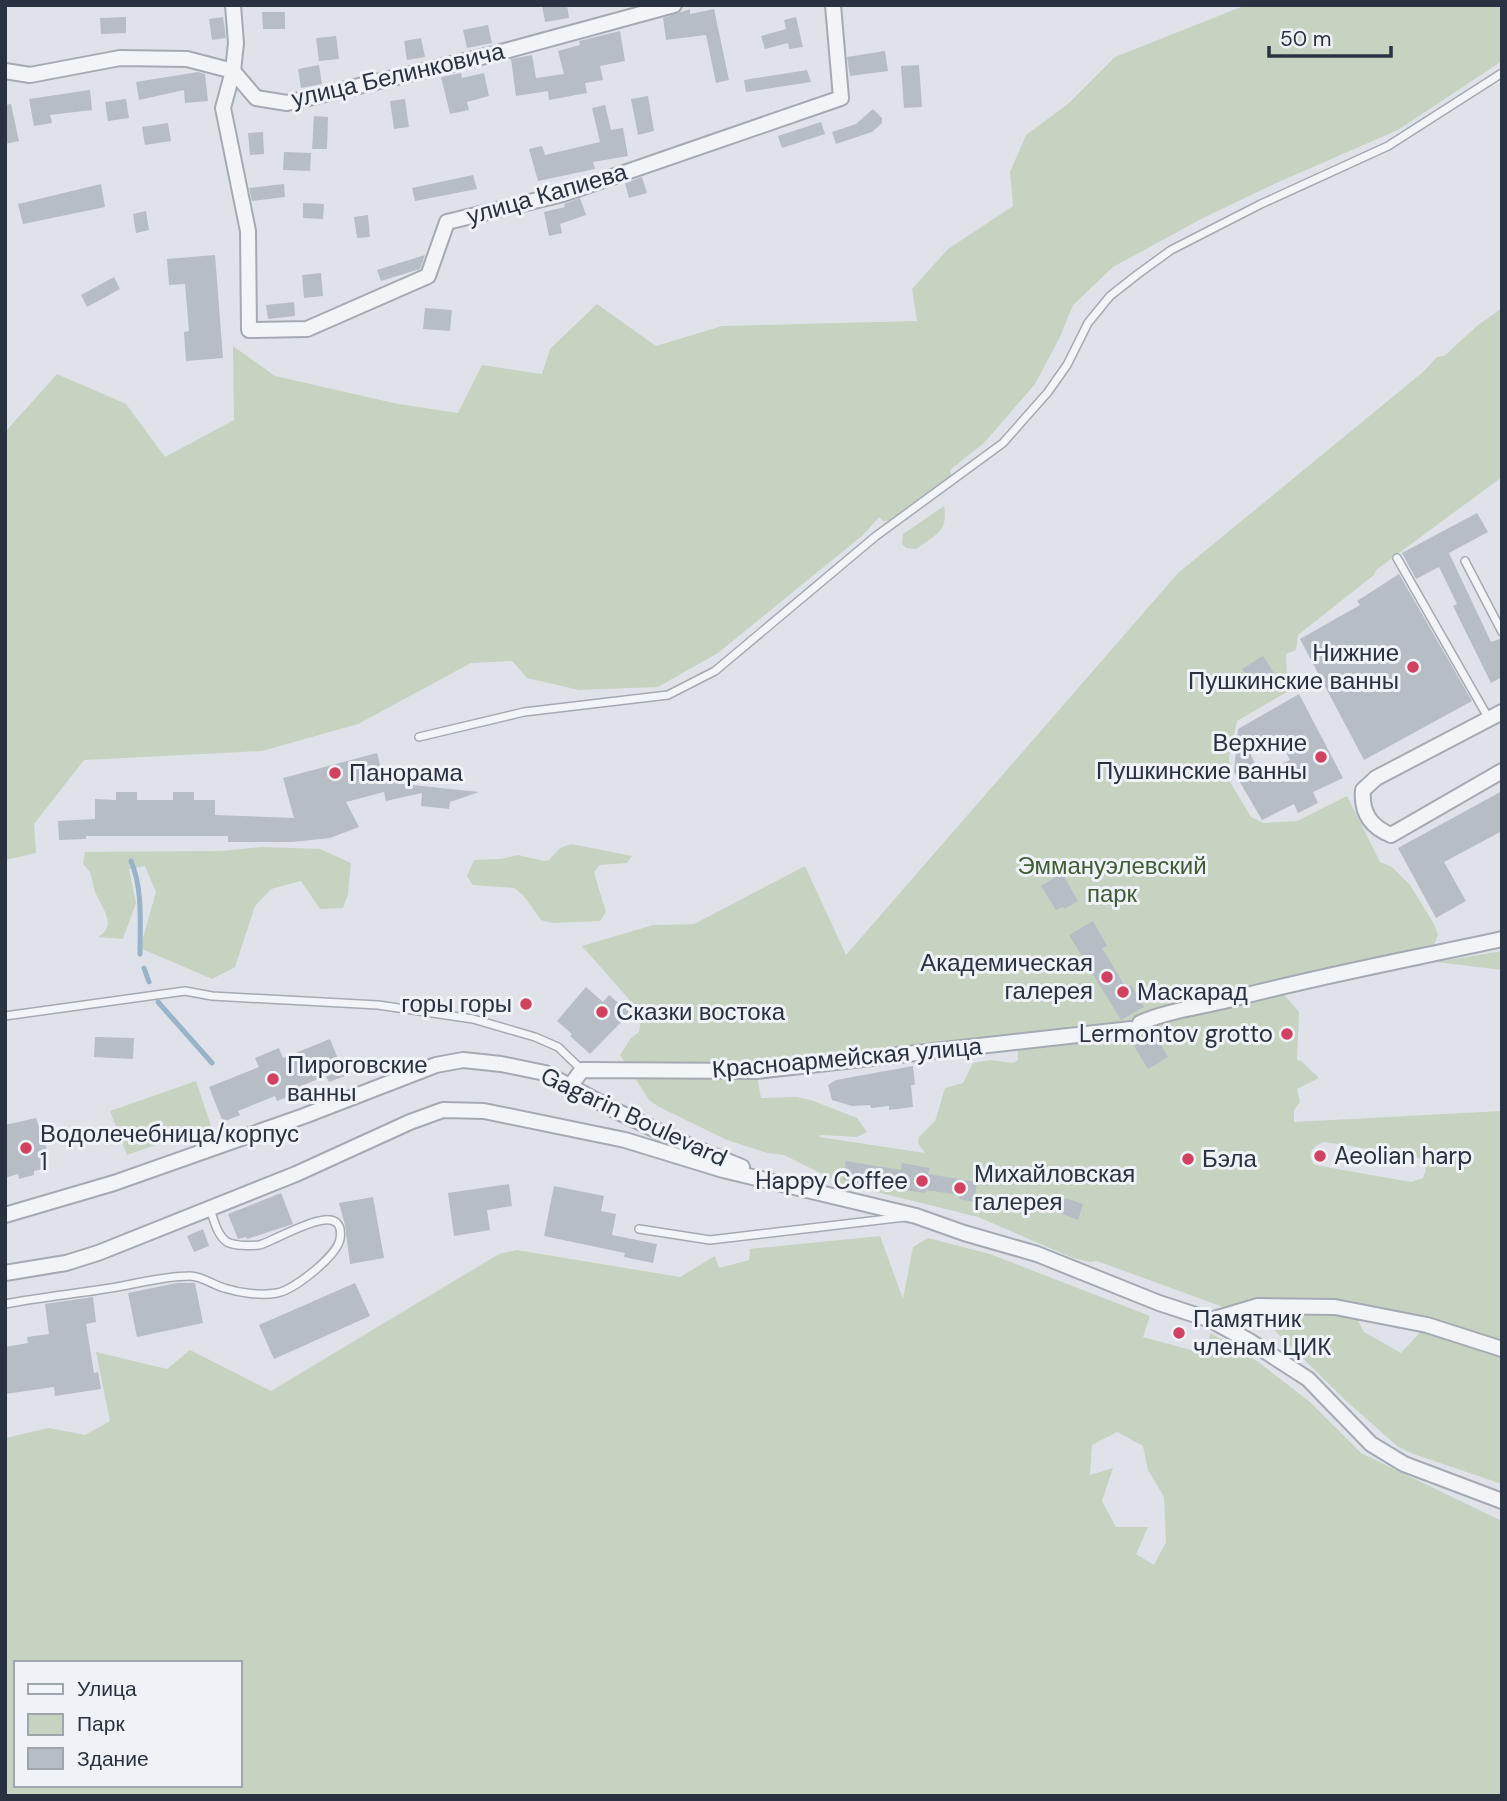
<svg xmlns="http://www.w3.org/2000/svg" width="1507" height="1801" font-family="'DM Sans',sans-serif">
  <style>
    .green { fill: #c6d3c0; fill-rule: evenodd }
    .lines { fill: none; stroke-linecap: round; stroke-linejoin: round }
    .stream { stroke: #99b3c9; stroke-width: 5 }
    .building { fill: #b6bdc5; fill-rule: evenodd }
    .lane-casing { stroke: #a4aab3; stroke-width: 10 }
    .street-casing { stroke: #a4aab3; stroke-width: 18 }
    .lane { stroke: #f2f4f7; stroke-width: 7 }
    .street { stroke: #f2f4f7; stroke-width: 14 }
    .poi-dot { fill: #d04260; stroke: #eff2f6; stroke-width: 2.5 }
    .labels { text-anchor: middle; stroke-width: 6; stroke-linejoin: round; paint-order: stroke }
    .street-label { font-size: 24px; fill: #283240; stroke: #eff2f6 }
    .poi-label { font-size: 24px; fill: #283240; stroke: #eff2f6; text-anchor: start }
    .park-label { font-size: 24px; fill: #3f5c35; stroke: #eff2f6 }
  </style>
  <rect width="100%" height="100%" fill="#dfe3e9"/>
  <!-- green -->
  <g class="green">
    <polygon points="1246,5 1502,5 1502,61 1398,130 1274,184 1203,218 1113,267 1073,305 1060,337 1035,384 984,443 950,470 952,476 895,520 883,521 879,517 863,535 718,653 658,687 579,690 527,678 512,661 471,663 358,724 262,751 84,760 34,824 36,853 5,860 5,432 57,374 126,404 165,457 234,420 233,346 275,376 398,404 458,413 482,365 542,374 550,349 597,304 656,346 722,326 917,321 912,289 948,249 1013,206 1010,172 1026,135 1068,104 1115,57"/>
    <path d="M1502,308V477L1376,570L1374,575L1298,635L1296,650L1286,654L1287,692L1237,721L1229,757L1230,782L1251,817L1263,823L1297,821L1347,796L1380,862L1392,867L1410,885L1434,924L1438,935L1434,945L1407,955L1275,984L1299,1012L1297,1060L1301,1061L1319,1078L1297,1089L1300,1102L1294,1110V1122L1502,1111V1484L1413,1454L1397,1446L1343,1398L1267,1323L1097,1261L1090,1262L1073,1258L978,1217L840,1183L784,1155L767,1153L727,1140L659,1107L649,1100L620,1055L631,1038L639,1032L642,1014L582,946L653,925L694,924L805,866L846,955L1178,573L1423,372L1437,357L1444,356L1477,326ZM999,1038L1010,1041L1018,1049V1060L1013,1063L990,1060L973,1063L963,1083L945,1088L935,1121L919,1137L918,1143L925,1153L819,1137L821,1135L857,1137L867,1132L857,1118L811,1100L796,1097L761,1098L755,1065L815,1054ZM1324,1142L1414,1156L1422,1160L1426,1170L1423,1178L1411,1182L1315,1165C1305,1154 1313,1146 1324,1142ZM1356,1317L1426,1326L1401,1353L1364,1332Z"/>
    <path d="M944,506C949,531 934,536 916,549L906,548L902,544L903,534Z"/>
    <polygon points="571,844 632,856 627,863 599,865 594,873 606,912 600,921 552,923 541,920 523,895 514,888 473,885 467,876 474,860 501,859 518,855 544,861 549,860 560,848"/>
    <path d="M261,847L320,849L351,863L348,894L343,908L320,909L301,881L271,889L255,906L235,967L212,979L140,948L156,892L145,866L129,869L136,903L123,939L98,937C118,926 102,908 96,894C90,880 95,875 83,864L85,852L222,851Z"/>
    <polygon points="1502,951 1502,970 1436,962"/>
    <polygon points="196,1081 211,1126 127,1155 110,1111"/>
    <path d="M880,1236L903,1299L913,1247L928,1238L990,1254L1150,1316L1143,1337L1202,1353L1211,1333L1257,1361L1310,1402L1361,1453L1502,1521V1796H5V1438L49,1428L85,1435L110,1421L96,1352L167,1369L190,1350L271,1391L499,1254L517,1250L680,1277L715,1256L719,1268L749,1260L750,1249ZM1117,1432L1143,1446L1148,1470L1164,1497L1166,1542L1154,1565L1136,1554L1148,1527H1116L1102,1501L1113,1468L1090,1475L1092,1445ZM16,1663H240V1785H16Z"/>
  </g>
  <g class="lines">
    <!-- stream -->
    <g class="stream">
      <path d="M131,861C143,889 140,924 140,954"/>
      <polyline points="144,968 149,982"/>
      <polyline points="158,1002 212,1063"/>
    </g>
  </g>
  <!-- building -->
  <g class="building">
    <polygon points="542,5 567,5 569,18 545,22"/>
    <polygon points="690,9 690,14 714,9 729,80 716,83 706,35 666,40 663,18"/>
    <polygon points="262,12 285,12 285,29 263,29"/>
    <polygon points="126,17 126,33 101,34 100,18"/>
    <polygon points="223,17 226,38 212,40 209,19"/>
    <polygon points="796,17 803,47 789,49 788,43 765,49 761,36 786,29 784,20"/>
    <polygon points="488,25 492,43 467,48 463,30"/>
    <polygon points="620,31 625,61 600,66 603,80 585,83 587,93 549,100 548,91 516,96 511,59 532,55 536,78 564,74 558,51 580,45 579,41"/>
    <polygon points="336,36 339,59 319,61 316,38"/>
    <polygon points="421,38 425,57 407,60 404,41"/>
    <polygon points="885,51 888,71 850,76 847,57"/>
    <polygon points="319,65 322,84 301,88 298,69"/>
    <polygon points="919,65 922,107 904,108 901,66"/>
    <polygon points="807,70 811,82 746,92 744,80"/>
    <polygon points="198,72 205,74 208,101 185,103 184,90 139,100 136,82"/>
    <polygon points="461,73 462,78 484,73 489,96 467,102 469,110 450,114 441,77"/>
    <polygon points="90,90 92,110 50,115 52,123 34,126 29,99"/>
    <polygon points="648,96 654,131 638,135 631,99"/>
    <polygon points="126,99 129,118 108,121 105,102"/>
    <polygon points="405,99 409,127 394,129 390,101"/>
    <polygon points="11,104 19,141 5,144 5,105"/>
    <polygon points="605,105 611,130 623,128 628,156 593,162 595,169 538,181 529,149 542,146 545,155 600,142 592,108"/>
    <polygon points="873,109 882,118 882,123 872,132 836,144 832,132 856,124"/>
    <polygon points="314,116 328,117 327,149 312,149"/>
    <polygon points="821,122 825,134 782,148 778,136"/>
    <polygon points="168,123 171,141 145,145 142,127"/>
    <polygon points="263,132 264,154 250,155 248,133"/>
    <polygon points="284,152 311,153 310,171 283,170"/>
    <polygon points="473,175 477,189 415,201 412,188"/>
    <polygon points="642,177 647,193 629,198 625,183"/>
    <polygon points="101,184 105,207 23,224 18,204"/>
    <polygon points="284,184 285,197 252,201 249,188"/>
    <polygon points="580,198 586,215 560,224 562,233 549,236 544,212 565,207 564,204"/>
    <polygon points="303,203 324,204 323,219 303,218"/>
    <polygon points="146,211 149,230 136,233 133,214"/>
    <polygon points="368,215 370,237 357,238 354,217"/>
    <polygon points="215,255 223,358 186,361 184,332 189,331 185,284 169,285 167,259"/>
    <polygon points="425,255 420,269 381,281 377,270"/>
    <polygon points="321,273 323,296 304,298 302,275"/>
    <polygon points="114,277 120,289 87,307 81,295"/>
    <polygon points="294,302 295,316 268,319 266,305"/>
    <polygon points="425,308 452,310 450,331 423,329"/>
    <polygon points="1477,513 1488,532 1449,553 1491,642 1502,638 1502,677 1491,683 1453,606 1457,604 1439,567 1416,579 1402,553"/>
    <polygon points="1399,574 1472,701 1364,760 1300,639 1360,605 1357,601"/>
    <polygon points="1263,656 1276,676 1256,689 1242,669"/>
    <path d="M1299,694L1343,778L1313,792L1318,803L1298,813L1294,804L1262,820L1234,772L1238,729ZM1278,737L1290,760L1260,774L1249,751Z"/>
    <polygon points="377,753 384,780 402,776 403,784 479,792 450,802 449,809 421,806 422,793 386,801 384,792 346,802 359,827 330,838 292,842 228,842 228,836 86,836 86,839 59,840 58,821 95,819 95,799 116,800 116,792 137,792 137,800 173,800 173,792 194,792 194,800 215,800 215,815 294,818 283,778"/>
    <polygon points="1502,791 1502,831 1444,862 1466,901 1436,918 1398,848"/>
    <polygon points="1062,873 1078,901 1064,909 1063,907 1056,910 1041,886"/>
    <polygon points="1093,921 1107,946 1102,948 1126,988 1131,985 1144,1007 1121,1020 1069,935"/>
    <polygon points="586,987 603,1002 609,995 630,1013 590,1054 570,1036 572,1034 557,1021"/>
    <polygon points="1154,1032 1168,1057 1148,1069 1134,1046"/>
    <polygon points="95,1037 134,1038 133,1059 94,1057"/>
    <polygon points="330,1039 345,1076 329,1082 326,1076 291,1090 293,1095 277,1101 275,1096 238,1111 240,1115 223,1122 209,1087 259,1067 255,1058 279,1048 283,1058"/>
    <polygon points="913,1066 915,1085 911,1085 913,1107 889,1110 889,1106 871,1108 870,1105 852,1106 832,1100 828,1085 836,1080"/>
    <polygon points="36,1118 49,1156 44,1158 47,1168 34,1171 34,1175 19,1179 18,1174 5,1178 5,1125"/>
    <polygon points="846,1161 901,1170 902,1163 930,1168 928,1174 977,1182 974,1202 959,1199 960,1195 926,1190 925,1193 898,1189 899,1186 859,1179 859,1183 843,1180"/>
    <polygon points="509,1184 512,1206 487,1210 490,1230 454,1236 448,1193"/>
    <polygon points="554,1186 604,1196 601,1211 616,1214 612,1235 657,1244 653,1263 624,1257 625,1253 544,1236"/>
    <polygon points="281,1193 293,1224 247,1239 246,1237 238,1239 228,1214"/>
    <polygon points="373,1197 384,1258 350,1264 345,1225 339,1203"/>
    <polygon points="1065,1198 1083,1204 1078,1220 1060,1213"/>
    <polygon points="203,1229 209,1246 194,1252 187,1236"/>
    <polygon points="177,1283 195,1283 203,1323 137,1337 128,1293"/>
    <polygon points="355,1283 370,1316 274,1359 259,1325"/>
    <polygon points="93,1297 96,1322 86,1324 94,1373 98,1372 101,1389 55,1396 54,1387 5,1394 5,1347 28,1343 27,1337 49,1334 45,1304"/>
  </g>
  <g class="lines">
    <!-- lane casing -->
    <g class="lane-casing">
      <g id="lane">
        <polyline points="1397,558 1489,719"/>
        <polyline points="1465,561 1502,632"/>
        <polyline points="419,737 524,712 668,695 715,671 876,536 1003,443 1048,392 1067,365 1088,323 1110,296 1138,274 1171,250 1261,204 1388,146 1502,73"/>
        <polyline points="5,1016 185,991 212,996 378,1005 473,1019 535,1037 558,1047 582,1070"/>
        <polyline points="639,1229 710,1240 905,1217"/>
        <path d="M5,1304C40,1297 75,1294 111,1288C136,1284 163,1276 190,1276C202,1276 213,1285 224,1288C240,1293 261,1296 277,1293C294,1290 337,1256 340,1239C347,1194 275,1242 259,1245C250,1246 235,1246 227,1242C217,1235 214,1220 210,1209"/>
      </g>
    </g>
    <!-- street casing -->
    <g class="street-casing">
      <g id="street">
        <polyline points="233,5 236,43 233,71 223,108 248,231 249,330 307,329 428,276 447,222 563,194 841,98 833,5"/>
        <polyline points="5,71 30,75 120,58 187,59 233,71 256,98 287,103 494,54 674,5"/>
        <path d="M1502,712L1376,778L1363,790C1361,813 1371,827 1391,835L1502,771"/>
        <path d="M1140,1023C1166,1011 1200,1007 1228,1000C1319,976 1411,959 1502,939"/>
        <polyline points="571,1085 582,1070 756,1071 1131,1029"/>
        <polyline points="5,1215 114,1183 304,1116 436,1065 463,1060 501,1064 545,1073 614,1110 690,1146 742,1167"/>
        <polyline points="5,1273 66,1263 98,1253 296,1174 410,1122 443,1110 484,1111 625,1140 723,1170 916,1216 964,1233 1037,1254 1159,1303 1211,1320 1251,1342 1308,1379 1371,1444 1404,1464 1502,1501"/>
        <polyline points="1211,1320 1258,1306 1335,1307 1427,1325 1502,1349"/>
      </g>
    </g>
    <!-- lane -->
    <use href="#lane" class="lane"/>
    <!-- street -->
    <use href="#street" class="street"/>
  </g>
  <!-- markers -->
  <g class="poi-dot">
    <circle cx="1413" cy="667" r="7"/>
    <circle cx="1321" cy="757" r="7"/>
    <circle cx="335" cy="773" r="7"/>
    <circle cx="1107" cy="977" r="7"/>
    <circle cx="1123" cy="992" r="7"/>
    <circle cx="526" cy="1004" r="7"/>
    <circle cx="602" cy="1012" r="7"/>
    <circle cx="1287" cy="1034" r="7"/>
    <circle cx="273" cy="1079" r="7"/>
    <circle cx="26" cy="1148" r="7"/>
    <circle cx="1320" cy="1156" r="7"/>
    <circle cx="1188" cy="1159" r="7"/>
    <circle cx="922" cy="1181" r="7"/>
    <circle cx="960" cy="1188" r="7"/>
    <circle cx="1179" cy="1333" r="7"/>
  </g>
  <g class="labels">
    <!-- street labels -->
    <g class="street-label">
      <text transform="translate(398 75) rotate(-13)" y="8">улица Белинковича</text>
      <text transform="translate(547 194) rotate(-16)" y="8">улица Капиева</text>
      <text transform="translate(847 1058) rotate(-5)" y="8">Красноармейская улица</text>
      <text transform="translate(634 1117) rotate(25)" y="8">Gagarin Boulevard</text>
    </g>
    <!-- poi labels -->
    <g class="poi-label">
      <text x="1399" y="661" text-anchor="end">Нижние<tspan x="1399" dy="28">Пушкинские ванны</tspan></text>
      <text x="1307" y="751" text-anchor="end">Верхние<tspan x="1307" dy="28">Пушкинские ванны</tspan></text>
      <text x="349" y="781">Панорама</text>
      <text x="1093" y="971" text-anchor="end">Академическая<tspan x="1093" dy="28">галерея</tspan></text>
      <text x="1137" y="1000">Маскарад</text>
      <text x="512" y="1012" text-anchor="end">горы горы</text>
      <text x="616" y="1020">Сказки востока</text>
      <text x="1273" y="1042" text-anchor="end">Lermontov grotto</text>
      <text x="287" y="1073">Пироговские<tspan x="287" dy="28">ванны</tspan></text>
      <text x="40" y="1142">Водолечебница/корпус<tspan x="40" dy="28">1</tspan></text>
      <text x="1334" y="1164">Aeolian harp</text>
      <text x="1202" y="1167">Бэла</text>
      <text x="974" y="1182">Михайловская<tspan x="974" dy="28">галерея</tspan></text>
      <text x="908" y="1189" text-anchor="end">Happy Coffee</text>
      <text x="1193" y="1327">Памятник<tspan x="1193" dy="28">членам ЦИК</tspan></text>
    </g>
    <!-- park labels -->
    <g class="park-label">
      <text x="1112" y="874">Эммануэлевский<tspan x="1112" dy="28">парк</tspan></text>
    </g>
  </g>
  <!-- border -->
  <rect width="1507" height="1801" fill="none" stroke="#283240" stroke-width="14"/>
  <!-- legend -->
  <rect x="14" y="1661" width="228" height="126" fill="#eff2f6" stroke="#9fa5ad" stroke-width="2"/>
  <rect x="28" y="1684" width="35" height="10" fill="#f2f4f7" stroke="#9fa5ad" stroke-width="2"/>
  <text x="77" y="1696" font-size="21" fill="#283240">Улица</text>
  <rect x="28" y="1714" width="35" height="21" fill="#c6d3c0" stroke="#9fa5ad" stroke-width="2"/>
  <text x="77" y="1731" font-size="21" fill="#283240">Парк</text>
  <rect x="28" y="1748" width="35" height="21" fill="#b6bdc5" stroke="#9fa5ad" stroke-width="2"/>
  <text x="77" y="1766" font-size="21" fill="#283240">Здание</text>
  <!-- scale -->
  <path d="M1269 46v10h122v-10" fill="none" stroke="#283240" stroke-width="3.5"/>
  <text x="1280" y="46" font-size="21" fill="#283240" stroke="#eff2f6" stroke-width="5" paint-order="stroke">50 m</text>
</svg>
